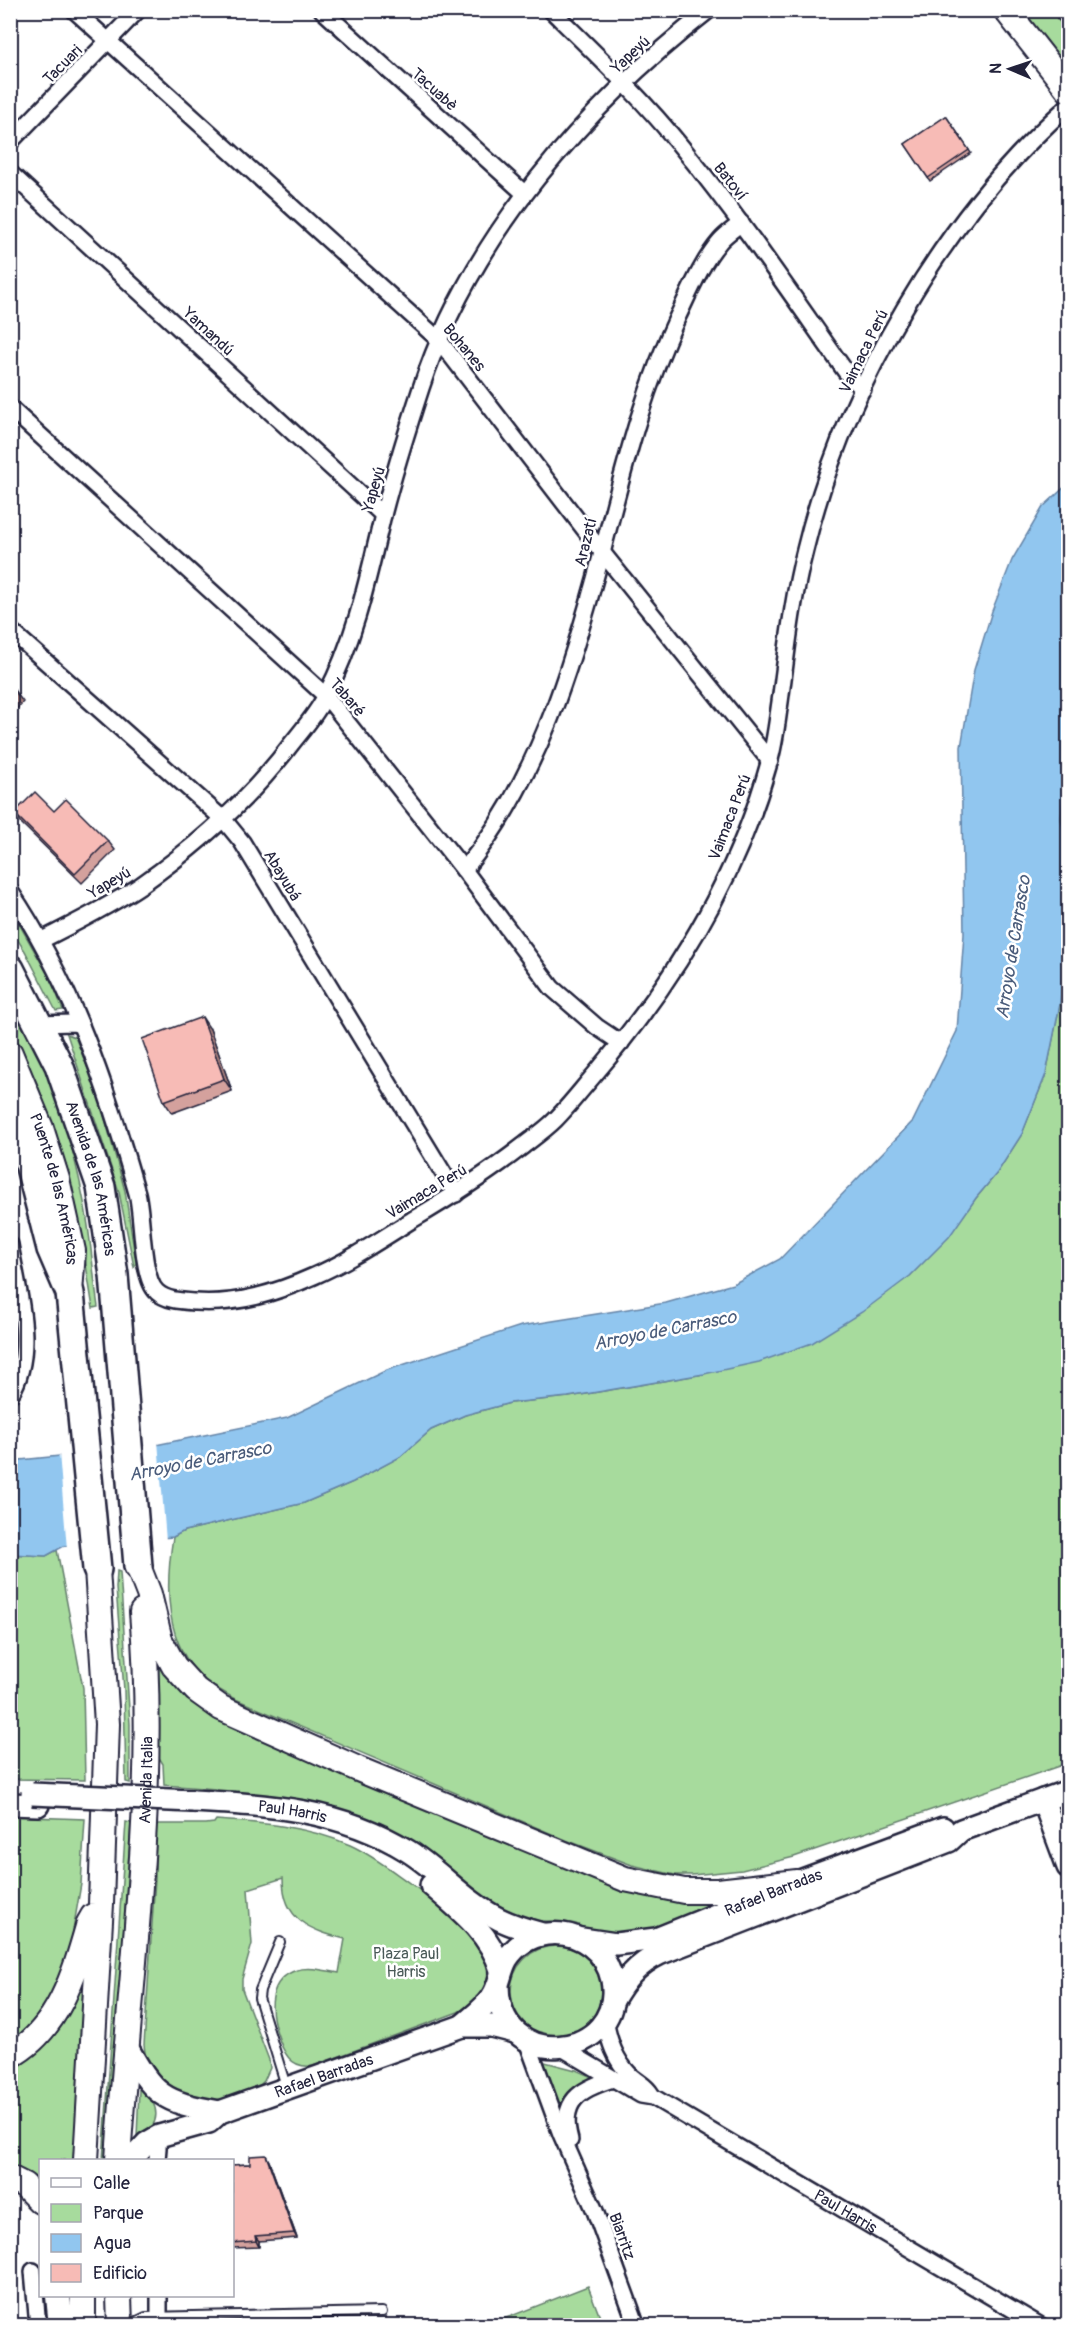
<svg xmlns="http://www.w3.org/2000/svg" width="1079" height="2336" font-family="Pangolin,sans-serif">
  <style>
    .green { fill: #a7db9d; stroke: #647e6c; stroke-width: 1.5 }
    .water { fill: #91c6ef; stroke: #6584a7; stroke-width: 1.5 }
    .pier { fill: #fff }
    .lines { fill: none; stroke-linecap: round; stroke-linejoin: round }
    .lane-casing { stroke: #22223b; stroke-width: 12 }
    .street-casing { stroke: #22223b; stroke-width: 20 }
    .secondary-casing { stroke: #22223b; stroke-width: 26 }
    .primary-casing { stroke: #22223b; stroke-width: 28 }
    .highway-casing { stroke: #22223b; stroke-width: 32 }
    .lane { stroke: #fff; stroke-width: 8 }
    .street { stroke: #fff; stroke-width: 15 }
    .secondary { stroke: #fff; stroke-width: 21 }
    .primary { stroke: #fff; stroke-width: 24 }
    .highway { stroke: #fff; stroke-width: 27 }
    .secondary-bridge-casing { stroke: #22223b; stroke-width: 26; stroke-linecap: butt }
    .secondary-bridge { stroke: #fff; stroke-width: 21 }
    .wall { fill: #d4a19d; stroke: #22223b; stroke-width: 1.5 }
    .shaded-wall { fill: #ad837f; stroke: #22223b; stroke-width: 1.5 }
    .building { fill: #f7bbb6; stroke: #22223b; stroke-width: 1.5 }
    .labels { text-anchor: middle; stroke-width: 5; stroke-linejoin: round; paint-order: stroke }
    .street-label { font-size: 16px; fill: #22223b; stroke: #fff }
    .park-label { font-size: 16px; fill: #4a5a58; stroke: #fff }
    .water-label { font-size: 18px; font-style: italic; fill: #495b7a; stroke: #fff }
  </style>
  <rect width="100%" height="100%" fill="#fff"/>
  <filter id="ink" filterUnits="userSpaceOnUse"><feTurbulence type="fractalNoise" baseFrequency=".0167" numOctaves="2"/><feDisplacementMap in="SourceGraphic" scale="12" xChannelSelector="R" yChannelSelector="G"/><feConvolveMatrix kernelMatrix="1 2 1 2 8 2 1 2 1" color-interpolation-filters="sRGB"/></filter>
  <g filter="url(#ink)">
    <!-- green -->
    <g class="green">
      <polygon points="1024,11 1052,11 1068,32 1068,68"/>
      <polygon points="1068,749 1068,849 1061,819"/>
      <path d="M1068,904V1763L794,1857L742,1870L692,1875H675L632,1865L566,1840L233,1698C224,1692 214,1687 205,1680C164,1645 165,1587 173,1537L184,1531L304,1503L353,1482L400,1457L431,1430L465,1415L510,1403L569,1397L704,1374L910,1276L948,1237L976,1198L997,1173L1022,1134L1046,1074L1060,1004Z"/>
      <polygon points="10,908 52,982 63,1010 56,1011 25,951 11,930"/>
      <path d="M10,992C47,1058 71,1132 85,1207C91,1240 93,1274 98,1307L93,1308L77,1209L61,1148L37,1083L11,1028Z"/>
      <polygon points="67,1034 75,1037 98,1093 125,1191 136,1263 134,1267 119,1192"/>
      <polygon points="57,1550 83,1688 85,1780 11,1779 10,1554 46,1556"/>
      <polygon points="117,1571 120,1572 130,1724 130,1783 126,1782 124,1690 116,1588"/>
      <polygon points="156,1652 168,1671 422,1803 729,1899 657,1933 597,1934 576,1924 565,1922 527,1920 509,1916 405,1842 217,1793 216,1789 164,1785 163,1764 157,1754"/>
      <polygon points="28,1811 29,1817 85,1819 81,1884 68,1960 41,2014 10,2045 10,1812"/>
      <path d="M216,1820C263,1823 306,1826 350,1845C372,1855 391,1870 411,1884C451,1912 531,1972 458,2012L313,2066C290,2069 283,2052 277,2033C269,2010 268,1979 297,1970C310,1966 326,1971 339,1973L345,1939C310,1930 283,1921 283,1878L248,1889L252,1944L242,1979V1989L269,2060L270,2068L264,2081L259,2086L213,2103L165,2088L146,2059L144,2045L155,1879L156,1824H206L214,1823Z"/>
      <polygon points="126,1822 131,1823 112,2095 111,2160 103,2160"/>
      <circle cx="556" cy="1991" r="45"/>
      <polygon points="82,1983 83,2005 74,2160 40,2160 40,2193 11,2172 11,2063"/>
      <path d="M541,2061L576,2070L592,2077C578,2091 565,2088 559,2114Z"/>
      <path d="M141,2088C161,2106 161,2123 140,2140L137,2137L139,2089Z"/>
      <polygon points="588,2286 603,2325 488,2325"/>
    </g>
    <!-- water -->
    <polygon class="water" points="1068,484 1068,749 1061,819 1068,849 1068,904 1060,1004 1046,1074 1022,1134 997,1173 976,1198 949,1237 910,1276 862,1312 812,1343 759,1362 704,1374 568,1397 510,1403 465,1415 431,1430 400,1457 353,1482 304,1503 184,1531 173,1537 64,1546 46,1556 11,1554 10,1461 141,1448 287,1418 387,1370 521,1326 666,1303 733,1284 780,1259 913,1121 957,1031 964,934 961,747 974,670 992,611 1012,560 1043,507"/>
    <!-- pier -->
    <polygon class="pier" points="158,1441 166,1541 67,1549 59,1453"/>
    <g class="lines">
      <!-- lane casing -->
      <g class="lane-casing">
        <g id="lane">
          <polyline points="280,1942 260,1990 259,1998 286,2086"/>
          <polyline points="127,2326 146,2317 382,2312"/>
        </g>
      </g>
      <!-- street casing -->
      <g class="street-casing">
        <g id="street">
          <polyline points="74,10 439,340 602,552 770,761"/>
          <polyline points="322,10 524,193"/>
          <path d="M551,10C597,55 644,100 684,150C742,221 793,297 846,372L863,389"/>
          <polyline points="10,142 138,10"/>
          <polyline points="10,173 383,515"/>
          <polyline points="10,408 326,696 464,870 552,988 597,1027 621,1043"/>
          <polyline points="10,630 224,820 242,842 456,1194"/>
          <path d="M464,870C539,778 572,666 602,553C624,469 641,395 678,316C690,291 702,262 720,241C726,234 734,229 741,223"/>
          <path d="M10,891C72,983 107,1087 137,1193C143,1216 141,1278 157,1292C167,1301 182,1301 195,1302C237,1305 276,1293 314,1276C349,1261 380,1240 412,1220C451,1197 487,1174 523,1146C533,1138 545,1130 555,1120C569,1106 582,1089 595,1074C673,983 737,879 769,763C775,743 777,722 780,702C787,651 792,600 805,550C844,388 943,217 1068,106"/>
          <path d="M42,940C75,923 110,906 141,885C198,845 250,799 292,743C304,728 318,712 326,695C355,640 368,578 382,519C393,476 407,431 421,388C470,237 586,106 709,10"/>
          <polyline points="39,1024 73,1023 81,1025"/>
          <path d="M10,1245C18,1291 37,1353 10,1395"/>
          <path d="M605,2020C609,2041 615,2060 630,2075C637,2082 646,2085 651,2094"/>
          <polyline points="527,2041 561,2134 595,2211 637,2326"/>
          <path id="s1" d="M562,2048L641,2095L653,2097L1041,2326"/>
          <path d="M570,2140C559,2101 580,2089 613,2079"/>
          <polyline points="157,2160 159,2136"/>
          <polyline points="33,2271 38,2326"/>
          <polyline points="159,2296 159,2326"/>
        </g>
      </g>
      <!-- secondary casing -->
      <g class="secondary-casing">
        <g id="secondary">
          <polyline points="1043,1800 1068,1867"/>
          <path id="s2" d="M193,1801C269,1805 340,1809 408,1851C440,1871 465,1902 499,1919C513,1926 527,1930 542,1934"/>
          <polyline points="10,1804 38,1805"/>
          <path d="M431,1885C460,1910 490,1933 501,1970"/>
          <path id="s3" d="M582,1939L616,1944L656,1939L797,1882L943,1828"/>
          <path d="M612,2002C624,1981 636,1965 659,1954L949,1841L961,1830L1068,1791"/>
          <path d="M462,2026C472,2017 485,2008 492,1997C500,1985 500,1971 507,1959C526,1930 565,1926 591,1946C602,1954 609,1967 612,1980C626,2060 497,2076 498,1984"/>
          <path d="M126,2045C154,2096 162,2102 220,2112"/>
          <path id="s4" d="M131,2160L147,2143L159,2136L209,2122L220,2112L462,2026H491L515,2032"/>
        </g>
      </g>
      <!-- primary casing -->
      <g class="primary-casing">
        <g id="primary">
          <polyline points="1006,10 1068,89"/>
          <polyline points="1068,10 1068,11"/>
          <path id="s5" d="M10,1053L41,1128L57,1179L73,1251L70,1293"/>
          <polyline points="138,1566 149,1594 160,1640 174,1666 196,1690 221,1708 358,1769 625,1879 684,1891 718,1891 797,1882"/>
          <path d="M10,2056C59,2030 75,1972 89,1923L93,1916"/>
          <polyline points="86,2160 101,1904 107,1724 97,1569"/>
          <path id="s6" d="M118,2160C129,1979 158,1794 142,1612"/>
          <polyline points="10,2178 24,2185 40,2201"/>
          <polyline points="58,2296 61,2326"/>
          <polyline points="83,2296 83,2326"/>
          <polyline points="119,2296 120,2326"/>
        </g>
      </g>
      <!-- highway casing -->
      <g class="highway-casing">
        <g id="highway">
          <path id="s7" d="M10,969L59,1065L101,1187L114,1275L138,1566"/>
          <polyline points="10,1111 30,1167 51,1249 70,1293 97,1569"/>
        </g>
      </g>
      <!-- lane -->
      <use href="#lane" class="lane"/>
      <!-- street -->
      <use href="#street" class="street"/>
      <!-- secondary -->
      <use href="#secondary" class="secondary"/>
      <!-- primary -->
      <use href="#primary" class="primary"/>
      <!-- highway -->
      <use href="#highway" class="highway"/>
      <!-- secondary-bridge casing -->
      <g class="secondary-bridge-casing">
        <polyline id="secondary-bridge" points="32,1794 193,1801"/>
      </g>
      <!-- secondary-bridge -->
      <use href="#secondary-bridge" class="secondary-bridge"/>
    </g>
    <!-- wall -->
    <g class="wall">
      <polygon points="946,116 971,153 930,181 905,144"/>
      <polygon points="54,811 108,841 115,850 82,883 20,822 14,813"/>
      <polygon points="210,1029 232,1091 172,1113 164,1101"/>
      <polygon points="269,2161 297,2238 259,2241 259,2247 232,2248 232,2165 250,2164"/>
    </g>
    <!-- shaded-wall -->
    <g class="shaded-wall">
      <polygon points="14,690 23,702 10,716 10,695"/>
      <polygon points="202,1017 210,1029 232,1091 224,1079"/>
      <polygon points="266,2155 269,2161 297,2238 294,2233"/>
      <polygon points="255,2236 259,2241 259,2247 256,2241"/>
    </g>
    <!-- building -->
    <g class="building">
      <polygon points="946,116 969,150 928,178 905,144"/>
      <polygon points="10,687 14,690 10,695"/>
      <polygon points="35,792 54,811 66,799 108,841 75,874 14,813"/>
      <polygon points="202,1017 224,1079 164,1101 142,1039"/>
      <polygon points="266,2155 294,2233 255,2236 256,2241 232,2243 232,2165 250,2164 250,2156"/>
    </g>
  </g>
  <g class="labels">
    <!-- street labels -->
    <g class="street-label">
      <text transform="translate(630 54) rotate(-43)" y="6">Yapeyú</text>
      <text transform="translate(62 64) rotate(-45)" y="6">Tacuari</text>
      <text transform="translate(435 89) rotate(42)" y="6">Tacuabè</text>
      <text transform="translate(731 181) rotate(52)" y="6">Batoví</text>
      <text transform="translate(209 331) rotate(43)" y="6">Yamandú</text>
      <text transform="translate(465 347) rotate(50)" y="6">Bohanes</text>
      <text transform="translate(863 351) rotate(-64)" y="6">Vaimaca Perú</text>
      <text transform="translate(373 489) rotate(-74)" y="6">Yapeyú</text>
      <text transform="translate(585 542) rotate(-76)" y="6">Arazatí</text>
      <text transform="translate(348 697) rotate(49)" y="6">Tabaré</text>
      <text transform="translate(729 817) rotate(-69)" y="6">Vaimaca Perú</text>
      <text transform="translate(283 875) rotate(59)" y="6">Abayubá</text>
      <text transform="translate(109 882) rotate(-31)" y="6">Yapeyú</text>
      <text dy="6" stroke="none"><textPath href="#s7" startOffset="226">Avenida de las Américas</textPath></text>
      <text dy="6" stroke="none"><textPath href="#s5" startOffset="144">Puente de las Américas</textPath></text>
      <text transform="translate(426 1191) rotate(-31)" y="6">Vaimaca Perú</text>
      <text dy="6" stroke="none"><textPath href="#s6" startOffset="381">Avenida Italia</textPath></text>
      <text dy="6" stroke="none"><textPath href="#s2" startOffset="100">Paul Harris</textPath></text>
      <text dy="6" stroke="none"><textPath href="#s3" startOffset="201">Rafael Barradas</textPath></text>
      <text dy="6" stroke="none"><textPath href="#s4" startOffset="214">Rafael Barradas</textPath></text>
      <text dy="6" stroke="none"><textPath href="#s1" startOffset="328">Paul Harris</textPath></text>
      <text transform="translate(623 2236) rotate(70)" y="6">Biarritz</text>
    </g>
    <!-- park labels -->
    <g class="park-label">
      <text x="406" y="1959">Plaza Paul<tspan x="406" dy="18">Harris</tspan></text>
    </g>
    <!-- water labels -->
    <g class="water-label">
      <text transform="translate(1013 947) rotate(-81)" y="6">Arroyo de Carrasco</text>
      <text transform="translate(665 1330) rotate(-11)" y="6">Arroyo de Carrasco</text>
      <text transform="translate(200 1461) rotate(-11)" y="6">Arroyo de Carrasco</text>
    </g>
  </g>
  <!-- margin -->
  <rect width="1079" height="2336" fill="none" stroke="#fff" stroke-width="36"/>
  <rect x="18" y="18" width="1043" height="2300" fill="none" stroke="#22223b" stroke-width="2" filter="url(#ink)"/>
  <!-- legend -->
  <rect x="39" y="2159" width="195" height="138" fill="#ffffff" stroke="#a7a7b1" stroke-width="1.5"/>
  <rect x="51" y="2178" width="30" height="9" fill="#ffffff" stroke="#a7a7b1" stroke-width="1.5"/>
  <text x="93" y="2189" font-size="18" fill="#22223b">Calle</text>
  <rect x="51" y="2204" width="30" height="18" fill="#a7db9d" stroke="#a7a7b1" stroke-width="1.5"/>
  <text x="93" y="2219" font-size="18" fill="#22223b">Parque</text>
  <rect x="51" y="2234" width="30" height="18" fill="#91c6ef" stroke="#a7a7b1" stroke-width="1.5"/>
  <text x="93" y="2249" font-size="18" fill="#22223b">Agua</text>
  <rect x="51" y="2264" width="30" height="18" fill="#f7bbb6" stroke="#a7a7b1" stroke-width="1.5"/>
  <text x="93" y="2279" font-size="18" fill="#22223b">Edificio</text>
  <!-- north arrow -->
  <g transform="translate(1010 69) rotate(272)" stroke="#ffffff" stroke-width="4.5" paint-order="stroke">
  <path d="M0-4.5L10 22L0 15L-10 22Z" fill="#22223b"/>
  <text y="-9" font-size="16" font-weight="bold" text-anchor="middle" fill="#22223b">N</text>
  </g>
</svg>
